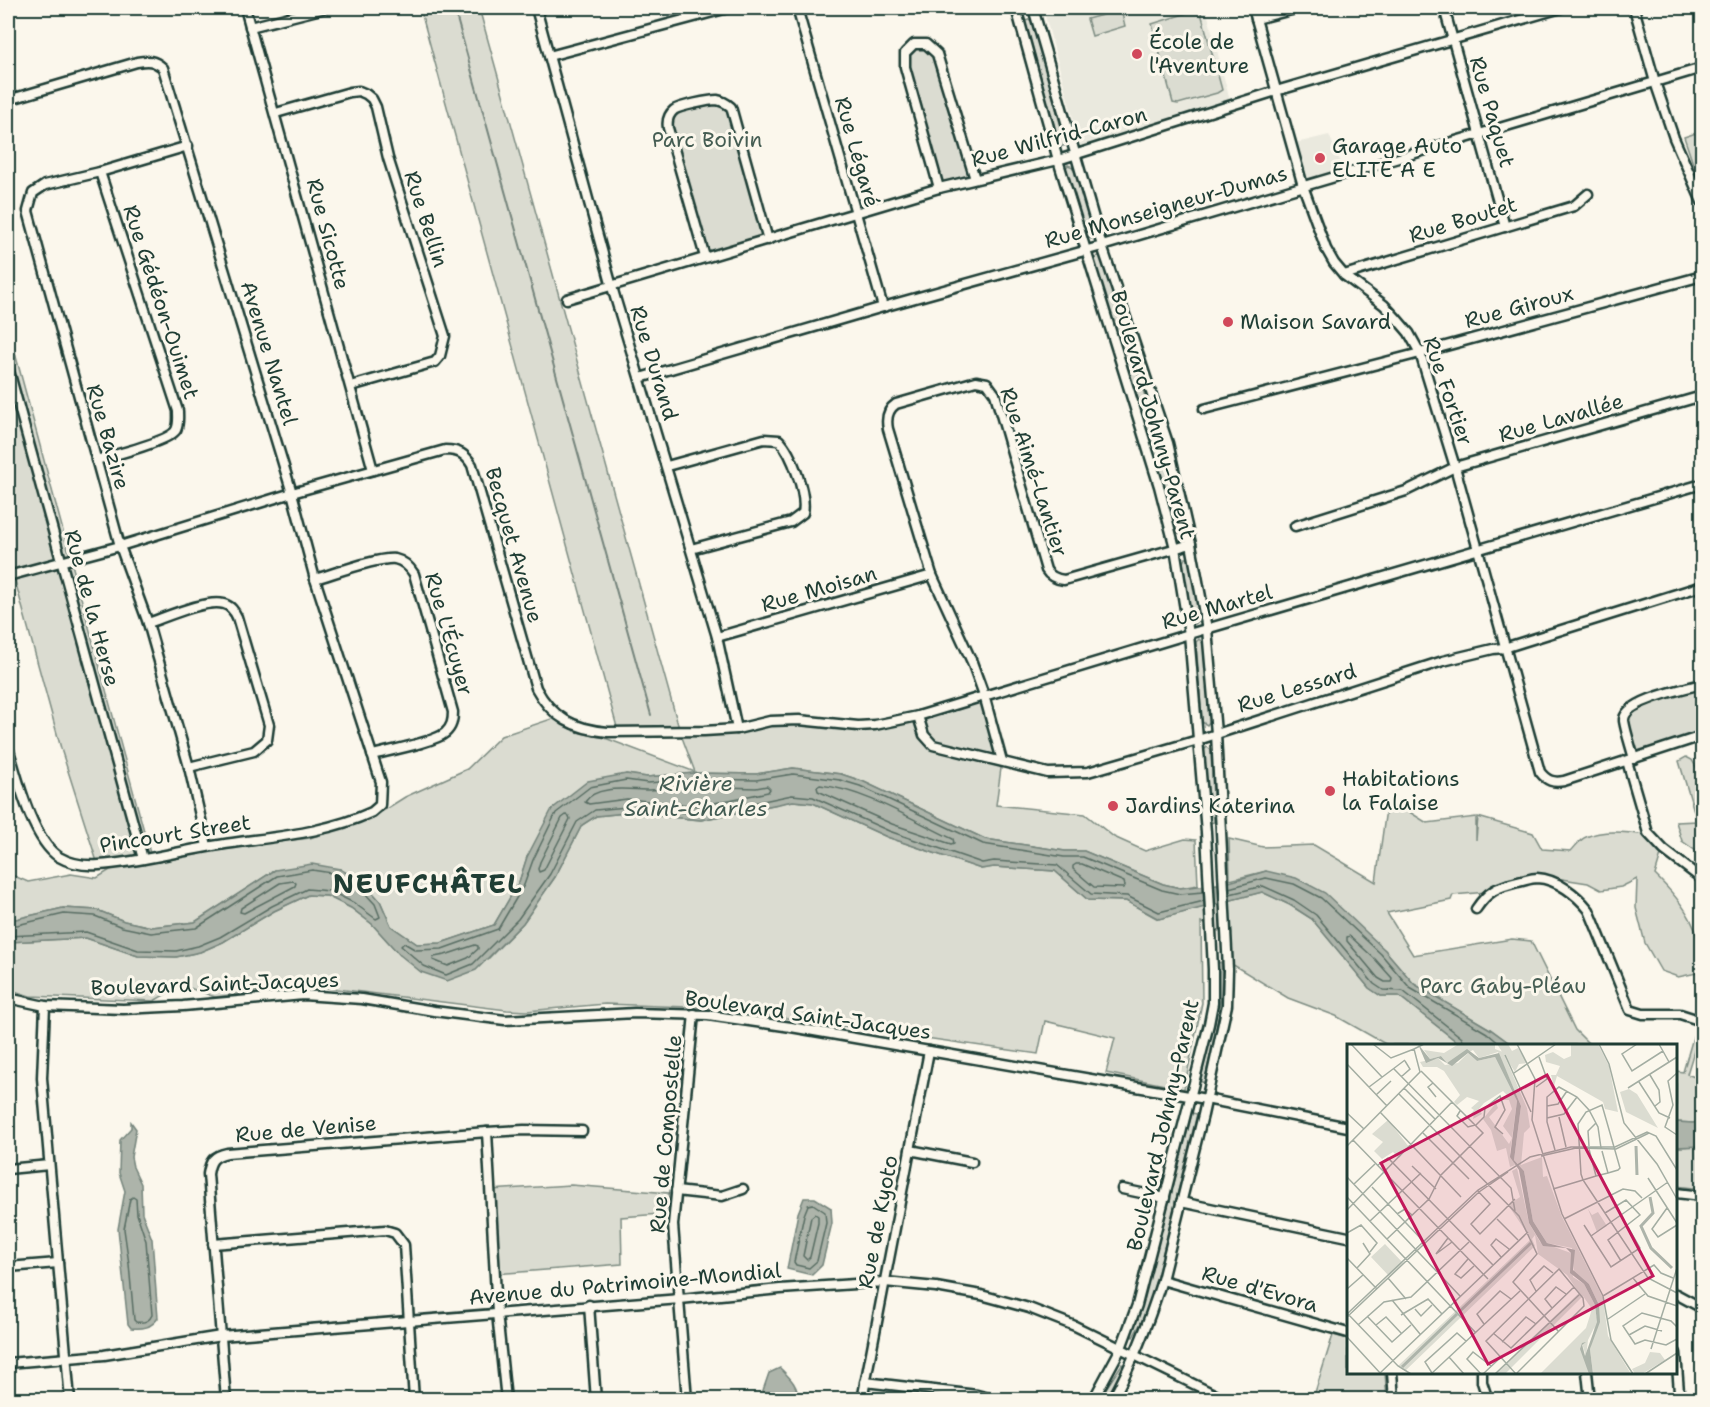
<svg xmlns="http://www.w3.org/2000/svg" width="1710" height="1407" font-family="'Shantell Sans',sans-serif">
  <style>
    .built { fill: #eae9de }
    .green { fill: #dbdcd1; stroke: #7d8c82; stroke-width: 1.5 }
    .water { fill: #adb4aa; stroke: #74847b; stroke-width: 1.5 }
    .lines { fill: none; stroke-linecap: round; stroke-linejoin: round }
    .shore { stroke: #586d63; stroke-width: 1.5 }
    .stream { stroke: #74847b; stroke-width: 2 }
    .minor-casing { stroke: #1f3d34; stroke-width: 13 }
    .minor { stroke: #fbf7ec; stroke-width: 8 }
    .poi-dot { fill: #d1495b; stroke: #fbf7ec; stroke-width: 2 }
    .labels { text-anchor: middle; stroke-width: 6; stroke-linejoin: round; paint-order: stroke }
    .poi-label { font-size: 21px; fill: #1f3d34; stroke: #fbf7ec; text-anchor: start }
    .street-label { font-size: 21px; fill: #1f3d34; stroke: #fbf7ec }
    .park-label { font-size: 21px; fill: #455d53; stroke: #fbf7ec }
    .water-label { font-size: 22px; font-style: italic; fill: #425b52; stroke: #fbf7ec }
    .district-label { font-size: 27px; font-weight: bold; letter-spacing: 1.5px; fill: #1f3d34; stroke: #fbf7ec }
    .inset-river { fill: none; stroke: #adb4aa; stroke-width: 3 }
    .inset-road { fill: none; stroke: #a3ada2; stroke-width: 1.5 }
    .view { fill: #c2185b; fill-opacity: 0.15; stroke: #c2185b; stroke-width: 3 }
    .inset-edge { fill: none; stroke: #1f3d34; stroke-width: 3 }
  </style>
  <rect width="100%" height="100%" fill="#fbf7ec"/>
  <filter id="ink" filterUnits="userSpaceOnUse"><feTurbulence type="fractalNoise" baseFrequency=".0167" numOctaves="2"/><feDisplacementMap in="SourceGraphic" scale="12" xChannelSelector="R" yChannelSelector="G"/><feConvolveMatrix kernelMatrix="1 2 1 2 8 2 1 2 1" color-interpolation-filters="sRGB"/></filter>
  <g filter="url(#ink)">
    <!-- built -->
    <g class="built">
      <polygon points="1043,8 1206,8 1230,101 1081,147"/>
      <polygon points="1329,135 1346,174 1303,186 1292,144"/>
    </g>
    <!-- green -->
    <g class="green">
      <polygon points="420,8 479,8 680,732 770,721 875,725 984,695 1002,761 996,805 1085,814 1114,837 1145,851 1185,839 1196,840 1198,885 1180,888 1163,884 1084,851 1065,851 985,839 862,781 841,774 793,768 756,774 695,773 647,777 626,774 527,857 519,882 494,925 441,943 417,944 391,926 380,901 365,884 340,869 275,870 195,922 152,927 124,921 97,910 63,908 16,919 8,917 8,877 12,875 28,882 71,874 97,878 110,870 146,859 98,865 62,752 8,555 8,327 151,857 310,838 378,814 405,797 467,769 501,736 557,717 577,732 605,738 695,772 680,732 618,731"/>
      <polygon points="1200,9 1222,90 1217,93 1178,104 1173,103 1152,24"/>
      <polygon points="1121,10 1125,26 1092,36 1087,19"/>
      <polygon points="1032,19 1066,145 1060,147 1025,21"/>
      <polygon points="909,47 932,48 975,179 939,188 905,59"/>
      <polygon points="726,103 768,240 705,257 668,128 670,115 678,108"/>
      <polygon points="1702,131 1702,190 1684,137"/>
      <polygon points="1068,165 1073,167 1094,235 1092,239 1086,237 1065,169"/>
      <polygon points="1098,255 1102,259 1170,476 1183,530 1181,534 1176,532 1166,491 1094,260"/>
      <polygon points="1185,558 1188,558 1190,562 1200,620 1195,624 1192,621 1183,562"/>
      <polygon points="1199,639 1203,643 1210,721 1207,725 1202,722 1196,642"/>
      <polygon points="1702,684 1702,736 1634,759 1625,723 1627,712"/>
      <polygon points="1207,747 1211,750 1214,822 1210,823 1204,750"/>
      <polygon points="1686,757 1692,760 1702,777 1702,851 1699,853 1682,841 1676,822 1697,821 1679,761"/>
      <polygon points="793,801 813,803 887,837 981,869 994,867 1055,871 1088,900 1126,901 1158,919 1262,892 1290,905 1312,919 1369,988 1381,996 1399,996 1461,1045 1387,1045 1336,1016 1288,998 1230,963 1229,936 1201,922 1202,1003 1184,1089 1106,1073 1115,1038 1045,1021 1038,1054 716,1008 605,1004 527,1011 507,1010 321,987 295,987 215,997 181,985 154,1001 30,996 8,989 8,942 86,938 138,956 176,957 200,952 223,942 274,911 308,895 327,896 351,908 372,924 400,955 489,958 523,923 555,877 582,825 596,816 626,813 701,820"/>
      <path d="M1403,808L1427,823L1476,817V840L1478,817L1533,833L1542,849L1571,851C1576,846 1580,839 1586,837C1603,829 1628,832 1645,835L1661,855L1655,875C1685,904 1703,930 1702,972L1678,977L1661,971L1645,943L1636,908L1637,879L1621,887L1601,890L1588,883L1543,876L1506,879L1487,892L1453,895L1451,900L1387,913L1413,955L1512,939L1531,941L1575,1030L1590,1045H1512L1490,1029L1414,984L1385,950L1266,871L1230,880L1229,839L1263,847L1314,845L1376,882L1386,809Z"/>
      <path d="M1221,962C1224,1007 1214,1039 1204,1083L1200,1081L1216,1014L1218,963Z"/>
      <polygon points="1698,1020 1702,1025 1687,1074 1702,1080 1702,1121 1693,1123 1676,1122 1676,1071 1683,1072"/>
      <polygon points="1192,1113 1197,1114 1158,1273 1147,1312 1133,1337 1131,1335 1147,1287"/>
      <polygon points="1702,1146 1702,1189 1676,1186 1676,1147"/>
      <polygon points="571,1185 669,1193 668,1209 674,1213 621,1217 622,1264 494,1274 490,1190"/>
      <polygon points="1333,1335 1348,1339 1348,1372 1385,1373 1387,1399 1313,1399"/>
      <polygon points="1122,1364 1125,1366 1107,1399 1099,1399"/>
    </g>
    <!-- water -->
    <g class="water">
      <polygon points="793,768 841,774 862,781 985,839 1065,851 1084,851 1163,884 1180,888 1226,883 1266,871 1296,878 1325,893 1385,950 1414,984 1490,1029 1512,1045 1461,1045 1399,996 1381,996 1369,988 1312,919 1290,905 1262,892 1159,919 1126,901 1088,900 1055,871 994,867 981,869 887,837 813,803 793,801 701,820 626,813 596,816 582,825 555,877 523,923 476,970 447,981 421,972 400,955 372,924 351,908 327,896 308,895 274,911 223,942 200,952 176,957 138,956 86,938 8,942 8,917 16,919 63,908 97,910 124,921 152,927 195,922 275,870 312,864 340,869 365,884 380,901 391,926 417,944 441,943 494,925 519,882 527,857 552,809 588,781 626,774 647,777 695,773 756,774"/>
      <polygon points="1702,1121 1702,1146 1676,1147 1676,1122 1693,1123"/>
      <path d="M131,1122L136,1129L131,1157L133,1167L141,1184L142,1213L152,1239L158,1318C151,1328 143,1329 131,1328L128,1324L118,1229L125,1191L119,1173L120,1140L131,1128Z"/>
      <polygon points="804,1198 815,1198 831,1208 832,1223 822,1265 812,1275 787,1269 798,1213"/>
      <path d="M780,1368C789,1377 800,1387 797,1399H760L769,1373Z"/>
    </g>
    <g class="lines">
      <!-- shore -->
      <g class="shore">
        <path d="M820,785C865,790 911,819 953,839L954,843L951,844L892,824L818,791L817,787Z"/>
        <path d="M696,786L756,788L767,786L770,789L768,792L700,806L627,799L589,804L585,802C596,784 630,790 648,790C664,790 680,787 696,786Z"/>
        <polygon points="566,815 569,816 570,819 544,870 539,872 538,869 540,862 562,818"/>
        <polygon points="1076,864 1082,864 1124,882 1125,886 1123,888 1094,887 1073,869 1073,866"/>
        <polygon points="293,881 296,883 295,886 244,913 240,912 241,908 280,883"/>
        <polyline points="1229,888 1266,878 1294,884 1321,898 1381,954 1410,988 1487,1033 1502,1046"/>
        <polyline points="1203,892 1180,894 1162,890 1083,857 1064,857 983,844 860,786 840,780 793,774 756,780 695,779 648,783 626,780 590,787 556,813 533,860 524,885 498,929 442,949 416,950 404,943 401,946 424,966 446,975 473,964 518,919 550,874 577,822 595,810 627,807 701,814 792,795 813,797 889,831 982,863 994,861 1057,865 1091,894 1127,896 1159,912 1204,901"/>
        <polyline points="1230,894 1263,886 1294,900 1316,915 1374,984 1383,990 1403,991 1462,1038 1464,1046"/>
        <polyline points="8,924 17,925 64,914 95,916 122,927 151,933 196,928 277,876 312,870 338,874 361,889 375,904 380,917 376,919 354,903 330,891 307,889 272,906 220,937 198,946 176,951 138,950 86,932 8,936"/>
        <polygon points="1350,936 1375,959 1392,978 1391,982 1385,982 1378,978 1347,941 1347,937"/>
        <polygon points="475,945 478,946 478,949 468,958 448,966 433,960 434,957 445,955"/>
        <path d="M133,1197L136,1199L137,1214L146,1241L152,1315C149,1322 142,1323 136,1322L134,1320L129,1264L124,1229L130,1199Z"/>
        <polygon points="813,1204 825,1212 826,1223 817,1261 809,1268 796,1265 794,1262 804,1215 808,1205"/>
        <polygon points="815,1214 818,1216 818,1223 810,1257 807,1260 803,1256 811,1217"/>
      </g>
      <!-- stream -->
      <polyline class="stream" points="454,8 651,715"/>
      <!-- minor casing -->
      <g class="minor-casing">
        <g id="minor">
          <polyline points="245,8 373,470"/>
          <polyline points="536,8 612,287 717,637 737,729"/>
          <polyline points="797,8 883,307"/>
          <polyline points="1016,8 1058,160 1159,486 1175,548 1189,634 1206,832 1213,969 1213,1003 1209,1024 1137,1305 1121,1348 1093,1400"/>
          <path d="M1033,8L1102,246L1168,443L1191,544L1207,629L1216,733L1228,970L1227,1005L1203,1115L1162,1280C1149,1321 1134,1361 1112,1400"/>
          <path d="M1253,8L1303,186L1326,249L1334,263L1344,275L1384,305L1397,319L1409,333L1420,353L1455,467L1540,772C1547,781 1553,783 1564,781L1702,736"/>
          <polyline points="1444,8 1505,227"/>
          <polyline points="1634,8 1655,82 1674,138 1702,202"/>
          <polyline points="1256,19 1299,8"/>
          <polyline points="250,27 325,8"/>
          <polyline points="549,56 728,8"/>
          <path d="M8,100L137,62C148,60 154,60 163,68L292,493L315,579L381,782L380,805L372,812C320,836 263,837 207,847C171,853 135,863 99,865C85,866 71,864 59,857C32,840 17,777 8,747"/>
          <polyline points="276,113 350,92 359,91 366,94 372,99 376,107 388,158 445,336 440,356 435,362 351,386"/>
          <polyline points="188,146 100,172 45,185 33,193 28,211 120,546 148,623 189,767 207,846"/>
          <polyline points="939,188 905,67 905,53 914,44 926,44 937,54 975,179"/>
          <path d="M705,257L668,128C667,122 668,115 674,110C679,106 710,100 717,100C723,101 726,103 731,107L768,240"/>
          <polyline points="1344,275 1574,206 1588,194"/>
          <polyline points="567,299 939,188 1058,160 1276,91 1561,8"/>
          <polyline points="8,367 143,859"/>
          <polyline points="640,378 883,307 1102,246 1702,68"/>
          <polyline points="1204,409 1420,353 1702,276"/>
          <path d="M96,460C111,456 170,441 176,430C179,424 178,418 178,411L100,172"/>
          <path d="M667,466L764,439L779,440C792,453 807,495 803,513L791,522L691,549"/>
          <polyline points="1295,526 1406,491 1455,467 1702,396"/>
          <path d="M8,576L120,546L292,493L445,450C459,450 465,454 472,465L536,688C552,718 574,729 608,732L704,731L737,729L770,721L799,720L858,726L875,725L918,716L1189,634L1702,484"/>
          <path d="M315,579C333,574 378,557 395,559C404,561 409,566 414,574L453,712C453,720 452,727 445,733C435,742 387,751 372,755"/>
          <path d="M148,623C166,617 206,599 224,604C231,606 234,611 237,617L269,725L267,740L254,751L189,767"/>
          <polyline points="717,637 932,575"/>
          <polyline points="918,716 924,735 933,745 1048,773 1088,772 1198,740 1443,661 1493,649 1504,648 1702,586"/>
          <path d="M1634,759C1631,747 1626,733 1624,721C1622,701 1687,688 1702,684"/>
          <path d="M1002,761L984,695L972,662L932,575L888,429C886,419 887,410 896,404L976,381L987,383L995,394L1046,570C1050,577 1056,579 1064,580L1191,544"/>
          <polyline points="1627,761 1648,833 1664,850 1702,879"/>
          <path d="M1476,909C1488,891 1497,887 1518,882C1524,881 1531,878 1537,878C1557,879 1577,895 1589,910L1630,1010L1643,1014H1680L1702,1021"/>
          <polyline points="8,998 45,1006 123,1009 183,1006 303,995 362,999 434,1011 505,1020 635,1013 708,1015 791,1027 1206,1099 1348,1127"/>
          <polyline points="45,1006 42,1078 70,1400"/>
          <polyline points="487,1132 497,1313 506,1400"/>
          <polyline points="910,1150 972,1162"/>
          <polyline points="8,1169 49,1165"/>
          <polyline points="1122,1189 1165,1198"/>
          <polyline points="676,1191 722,1196 743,1189"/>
          <polyline points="1676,1193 1702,1196"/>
          <polyline points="1181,1202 1348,1237"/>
          <polyline points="213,1244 385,1230 395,1233 404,1245 414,1400"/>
          <polyline points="8,1267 58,1263"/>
          <polyline points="1162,1280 1348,1333"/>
          <polyline points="1676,1294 1702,1308"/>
          <polyline points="589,1305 596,1400"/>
          <polyline points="1676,1353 1679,1392 1684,1400"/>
          <polyline points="8,1363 104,1355 221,1336 680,1299 780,1289 885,1282 936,1287 981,1295 1029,1308 1075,1326 1226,1400"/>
          <polyline points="1392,1372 1394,1400"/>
          <polyline points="1482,1372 1482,1382 1488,1400"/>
          <polyline points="1587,1372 1590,1400"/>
          <polyline points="865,1382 977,1395 997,1400"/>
          <path d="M226,1400L208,1174C210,1161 213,1156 227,1153L487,1132L524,1130L582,1131"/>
          <polyline points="687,1400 673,1225 694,1014"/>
          <polyline points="862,1400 929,1051"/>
        </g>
      </g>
      <!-- minor -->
      <use href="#minor" class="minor"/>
    </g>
  </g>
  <!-- markers -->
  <g class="poi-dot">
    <circle cx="1137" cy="54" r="6"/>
    <circle cx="1320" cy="158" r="6"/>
    <circle cx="1228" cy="322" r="6"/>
    <circle cx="1330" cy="791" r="6"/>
    <circle cx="1113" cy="806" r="6"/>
  </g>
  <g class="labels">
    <!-- poi labels -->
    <g class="poi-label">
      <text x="1149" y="49">École de<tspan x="1149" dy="24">l'Aventure</tspan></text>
      <text x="1332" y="153">Garage Auto<tspan x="1332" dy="24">ELITE A E</tspan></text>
      <text x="1240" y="329">Maison Savard</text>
      <text x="1342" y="786">Habitations<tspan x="1342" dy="24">la Falaise</tspan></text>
      <text x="1125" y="813">Jardins Katerina</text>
    </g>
    <!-- street labels -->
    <g class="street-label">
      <text transform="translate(1492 112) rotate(74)" y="7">Rue Paquet</text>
      <text transform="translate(1059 137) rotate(-15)" y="7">Rue Wilfrid-Caron</text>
      <text transform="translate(857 152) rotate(74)" y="7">Rue Légaré</text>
      <text transform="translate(1166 207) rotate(-16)" y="7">Rue Monseigneur-Dumas</text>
      <text transform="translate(426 219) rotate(72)" y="7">Rue Bellin</text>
      <text transform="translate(1463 220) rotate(-17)" y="7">Rue Boutet</text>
      <text transform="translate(328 234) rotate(75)" y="7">Rue Sicotte</text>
      <text transform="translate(161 302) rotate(72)" y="7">Rue Gédéon-Ouimet</text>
      <text transform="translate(1519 307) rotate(-15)" y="7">Rue Giroux</text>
      <text transform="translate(269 353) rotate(73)" y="7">Avenue Nantel</text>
      <text transform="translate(654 363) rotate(73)" y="7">Rue Durand</text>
      <text transform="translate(1448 391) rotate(71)" y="7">Rue Fortier</text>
      <text transform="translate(1153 415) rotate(74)" y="7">Boulevard Johnny-Parent</text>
      <text transform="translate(1561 418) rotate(-16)" y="7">Rue Lavallée</text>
      <text transform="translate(108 437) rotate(74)" y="7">Rue Bazire</text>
      <text transform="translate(1034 472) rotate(72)" y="7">Rue Aimé-Lantier</text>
      <text transform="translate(514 545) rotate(74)" y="7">Becquet Avenue</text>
      <text transform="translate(819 589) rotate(-16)" y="7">Rue Moisan</text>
      <text transform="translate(1217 607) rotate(-16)" y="7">Rue Martel</text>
      <text transform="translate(92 608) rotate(75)" y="7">Rue de la Herse</text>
      <text transform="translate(449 634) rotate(74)" y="7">Rue L'Écuyer</text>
      <text transform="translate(1297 688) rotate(-17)" y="7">Rue Lessard</text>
      <text transform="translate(175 834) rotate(-9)" y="7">Pincourt Street</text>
      <text transform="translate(215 984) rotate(-2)" y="7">Boulevard Saint-Jacques</text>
      <text transform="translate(808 1015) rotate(8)" y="7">Boulevard Saint-Jacques</text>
      <text transform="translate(1163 1125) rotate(-77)" y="7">Boulevard Johnny-Parent</text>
      <text transform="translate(306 1129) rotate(-5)" y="7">Rue de Venise</text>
      <text transform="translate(666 1134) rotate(-85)" y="7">Rue de Compostelle</text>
      <text transform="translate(878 1222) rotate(-79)" y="7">Rue de Kyoto</text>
      <text transform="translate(625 1284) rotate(-5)" y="7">Avenue du Patrimoine-Mondial</text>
      <text transform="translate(1260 1289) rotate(16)" y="7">Rue d'Evora</text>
    </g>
    <!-- park labels -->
    <g class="park-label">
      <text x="707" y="147">Parc Boivin</text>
      <text x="1503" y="993">Parc Gaby-Pléau</text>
    </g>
    <!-- water labels -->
    <g class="water-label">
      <text x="696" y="791">Rivière<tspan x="696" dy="25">Saint-Charles</tspan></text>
    </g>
    <!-- district labels -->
    <g class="district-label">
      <text x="428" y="893">NEUFCHÂTEL</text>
    </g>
  </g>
  <!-- overview -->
  <g transform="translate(1347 1044)">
    <rect width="330" height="330" fill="#fbf7ec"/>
    <path d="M148,0V5L156,8L180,64L183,83L177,89L174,121L195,113L196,133L200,132L215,173L256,254L261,292L284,330H246L243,305L252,261L242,240L227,228L225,204L200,199L186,177L177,127L167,116L174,62L151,8L132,14L126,6L100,19L94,12L83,15L77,6L97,9L110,1ZM150,0H161L165,7L171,4L180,19L172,20L168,28ZM224,0H251L262,22L271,68L258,65L256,58L210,32L207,42L204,31H209L213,22L199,18L198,11L206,8L217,15L224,12ZM121,9L130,17L148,13L170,57L163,109L168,121L163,123L159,104L150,107L144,86L136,75L149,59L151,64L142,73L162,100L165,94L156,82L165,65L162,56H155L161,52L156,47L137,59L132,65L135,70L126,75L127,70L122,72L127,66L124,64L132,57L120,53L110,61L107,58L113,51L97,27L90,23H76L73,18L91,14L98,21L111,19ZM282,45L290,50L311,84L279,68L273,48ZM41,76L62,103L52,114L46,108L35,115L27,107L36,98L25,90ZM170,124L182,179L193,198L224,209L226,233L237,240L248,261L250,278L241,296L239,313L235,299L242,330H193L239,284L245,265L236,252L158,330H147L232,249L220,231L191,210L188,191L185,195L188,202L58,327L51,322L184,195L161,161L173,153L165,127ZM241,165L245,171L251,168L260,182L250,188ZM38,200L56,219L42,232L24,213ZM303,308L313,309L318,316L295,330H288L285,325L298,319Z" fill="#dbdcd1"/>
    <path d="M71,0L83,15L94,12L100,19L120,5L132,14L152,9L174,62L167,116L177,127L186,177L200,199L228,206L226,226L242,240L252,261L253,278L243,305L246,330H242L233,305L235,299L239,298L235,301L238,312L250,278L248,261L237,240L223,229L224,209L219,204L196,202L182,179L172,126L163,113L170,57L148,13L130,17L121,9L105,22L91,14L79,19Z" fill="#adb4aa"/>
    <path class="inset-river" d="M289,102L290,131M303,153L306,169L294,182L304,204L325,224M112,268L184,199M55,323L110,270"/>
    <path class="inset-road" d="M4,0L35,33M26,0L44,14L67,5M170,0L188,35L185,76L215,170L256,252L264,296L286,330M252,0L262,20L277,79L310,120L330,155M290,0L275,10L285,27L316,7M312,0L322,18M158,11L184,68M0,20L40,62M47,25L164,144L168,167M167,29L209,0M330,29L321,37L326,61L318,83L330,91M303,31L312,46L313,58L308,62M54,33L63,25L58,17M292,38L312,69L323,74M86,39L81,43L89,53M22,43L58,16M189,43L200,35L192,13M57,44L88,75M281,44L330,13M52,50L172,172L190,210L166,238L212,288M29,51L44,37M200,62L211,60L220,47M113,67L110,72L121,83L128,81M33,68L114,153M0,69L17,85M212,73L219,103M200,74L217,70L230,53M129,81L137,73L138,64L153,52L158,66L148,83L156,90M76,89L122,135M6,96L141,235M0,102L73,28L67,5L77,0M242,102L241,87L249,79M242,105L249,132M208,106L200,78V53L212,43L230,53L242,66L251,83L254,104M255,107L261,129M194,112L229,104L269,105L302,89M31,121L41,114L146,221M65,122L89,145M0,133L113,252M301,134L330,179M7,140L28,120M25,143L77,198M206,145L236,136L249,132L261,129L271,126L273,124L255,61L239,68L231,80L234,130L236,136L244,148L301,234L330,249M131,147L143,160L124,180L133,190L168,155M0,153L129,289M320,164L305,185L311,193L330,181M0,166L105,58M258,169L279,156L293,171L261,196L274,217M50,170L58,165L65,171M150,175L171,196M217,175L276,145L288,147L295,154M23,177L74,129M237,181L264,223L293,204L281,183M0,189L14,181L30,199L23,208M244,192L321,138M101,194L89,210L105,198M40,195L82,155L94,131L136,89L74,27M154,213L144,201L149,195L162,205M0,214L30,245M121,215L108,230L114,234L127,222M10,224L23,210L16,199M212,225L236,254L237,262L169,330L139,297ZM41,234L59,255M286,234L301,252L330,262M0,245L16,231M189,247L183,236L197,222L206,229M256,252L307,221L314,229L326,234M45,256L73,290M205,264L198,255L209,243L219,250M68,265L74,272L85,261M0,270L131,146L183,113L224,103H268L300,88L309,92L330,126M1,270L51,322L64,330M54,271L81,255L95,270M20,272L45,298L64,281M0,273L132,148L161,128M261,275L298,250M137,280L130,270L153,247L164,255M11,281L37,258L64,253L122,198M29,281L39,273L55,290M330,283L324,277L295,269L276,282L288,300L298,296L319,301L330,295M146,289L164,304L227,243M282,291L298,282L315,287M0,293L34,330M155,298L179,273L189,280M304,305L330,224M102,313L117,330M33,329L181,188M85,329L78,318L110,289L119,297M84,330L173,247M134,330L120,315L126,308L144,322M136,330L153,314M148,330L233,250M298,330L330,309"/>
    <path class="view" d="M200,31L306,232L141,320L34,119Z"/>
    <rect width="330" height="330" class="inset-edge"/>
  </g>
  <!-- margin -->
  <rect width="1710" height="1407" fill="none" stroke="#fbf7ec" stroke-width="30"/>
  <rect x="15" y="15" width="1680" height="1377" fill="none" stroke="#1f3d34" stroke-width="2" filter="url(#ink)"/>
</svg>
